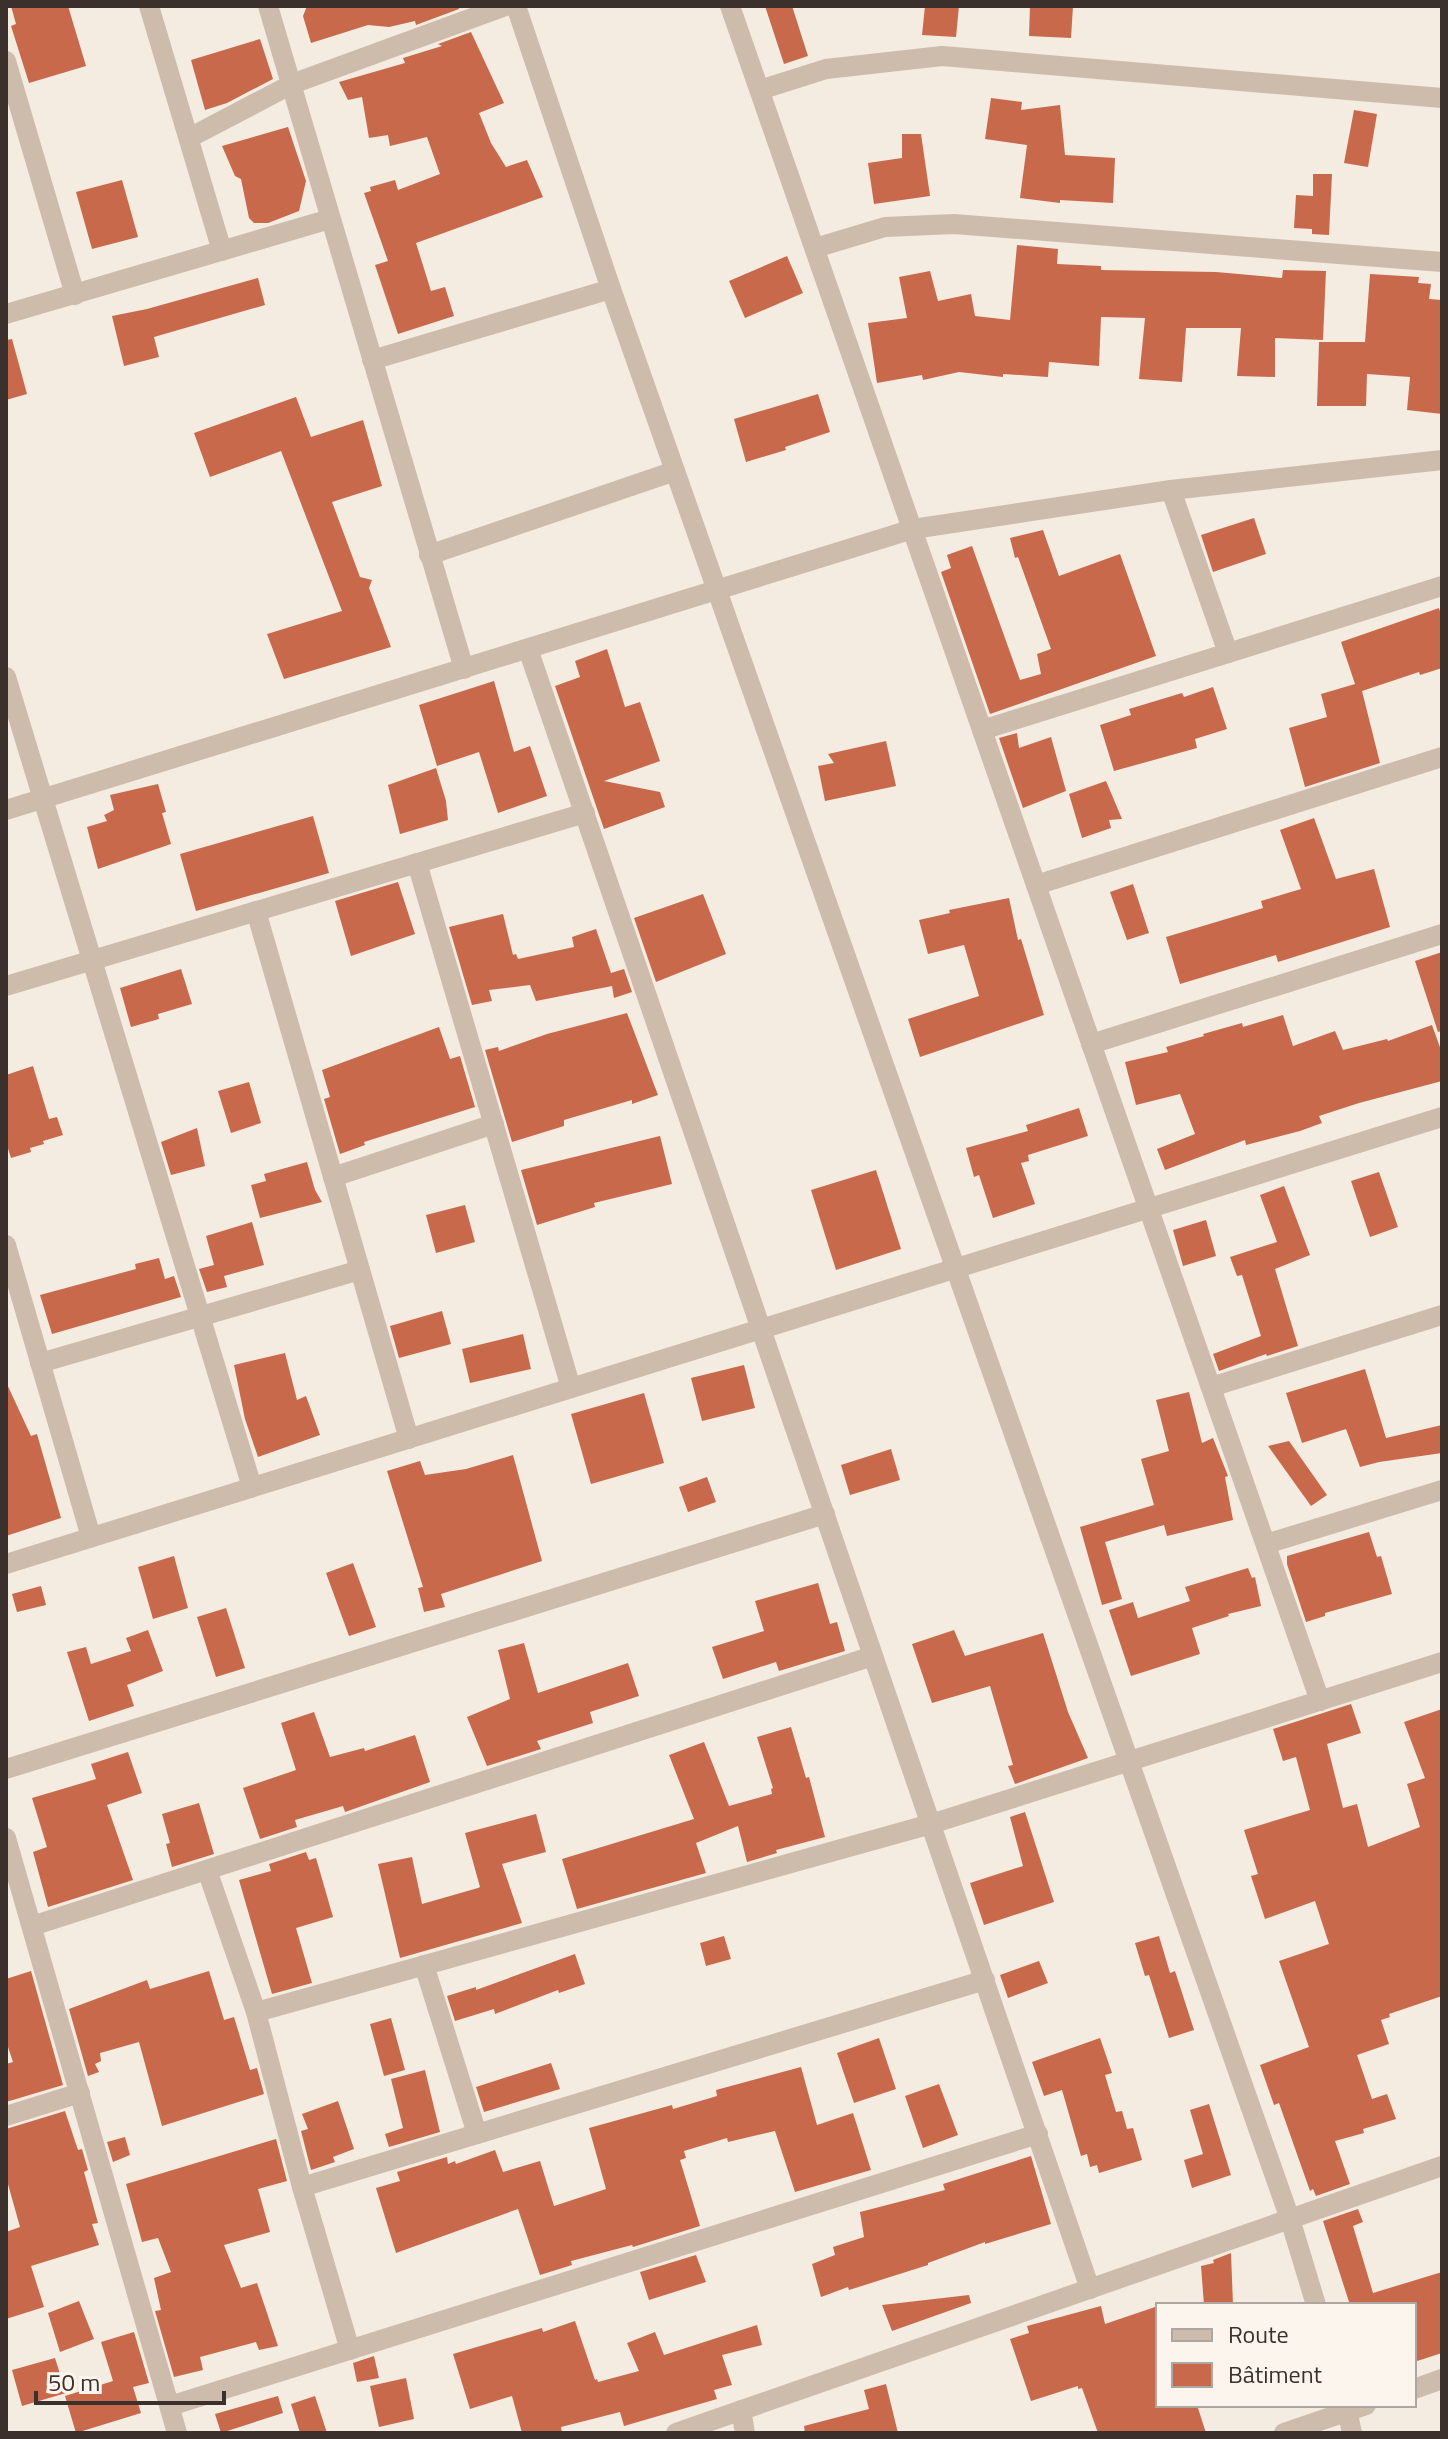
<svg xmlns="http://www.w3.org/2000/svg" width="1448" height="2439" font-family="'Titillium Web',sans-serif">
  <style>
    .building { fill: #c8694b }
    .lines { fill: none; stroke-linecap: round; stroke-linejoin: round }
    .minor { stroke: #cdbbac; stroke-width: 20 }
  </style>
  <rect width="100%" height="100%" fill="#f4ebe1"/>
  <!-- building -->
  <g class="building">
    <polygon points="11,6 68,6 86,66 29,83 11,26 16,24"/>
    <polygon points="307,6 458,6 459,9 416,25 415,21 389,27 368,25 311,43 303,16"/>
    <polygon points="765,6 792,6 808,56 784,64"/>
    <polygon points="925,6 959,6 956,37 922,35"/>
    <polygon points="1030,6 1073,6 1071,38 1029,36"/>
    <polygon points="471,32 504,103 479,113 491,143 506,167 527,160 543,197 416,243 431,291 445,287 454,316 398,334 375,265 388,261 364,193 371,191 370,187 395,180 398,190 440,174 427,137 390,146 388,135 369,138 362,97 348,100 339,82 405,63 403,58 442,46 438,44"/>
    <polygon points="260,39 273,79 227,103 205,110 191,60"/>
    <polygon points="991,98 1022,102 1021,110 1060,105 1065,155 1115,158 1113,203 1060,200 1060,203 1020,198 1027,145 985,139"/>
    <polygon points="1354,110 1377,114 1368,167 1344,163"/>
    <polygon points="288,127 306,181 299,211 268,223 254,223 249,218 241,179 235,176 222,146"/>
    <polygon points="902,134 921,134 930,196 874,204 868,163 902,158"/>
    <polygon points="1313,174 1332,174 1329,235 1312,234 1312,229 1294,228 1296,195 1313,196"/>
    <polygon points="122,180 138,237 92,249 76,192"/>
    <polygon points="1017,245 1058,249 1057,264 1101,266 1101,270 1216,272 1282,278 1283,270 1326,271 1323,340 1275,338 1275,377 1237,376 1241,328 1186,328 1182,382 1139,379 1145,318 1101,317 1099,366 1049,362 1048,377 1003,374 1003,377 959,372 923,380 922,375 877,383 868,323 907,318 899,277 930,271 938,301 971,294 975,316 1010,320"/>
    <polygon points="787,256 803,293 745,318 729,281"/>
    <polygon points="1370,274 1419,277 1418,283 1431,284 1429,299 1442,300 1442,414 1407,410 1410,377 1367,374 1366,406 1317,406 1319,342 1365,342"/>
    <polygon points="258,278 265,305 154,337 159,357 124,366 112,316 147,309"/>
    <polygon points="12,339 27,394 6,400 6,340"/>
    <polygon points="818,394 830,432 785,447 786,450 746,462 734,419"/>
    <polygon points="296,397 311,437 363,420 382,486 332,502 360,577 372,580 369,588 391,647 284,679 267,634 342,611 281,451 210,477 194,433"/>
    <polygon points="1254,518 1266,554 1213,572 1201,535"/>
    <polygon points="1043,530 1059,576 1120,554 1156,656 990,714 941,572 951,568 947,555 972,546 1020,680 1041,674 1037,654 1051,649 1018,557 1015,558 1010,538"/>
    <polygon points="1439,608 1442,619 1442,668 1420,675 1419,672 1362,691 1380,763 1305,787 1289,728 1327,717 1321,694 1355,684 1341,642"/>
    <polygon points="607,649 625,707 640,702 660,761 604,781 660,792 665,807 604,829 555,686 580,677 575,661"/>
    <polygon points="494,681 514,752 530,746 547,796 498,813 479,752 437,766 419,705"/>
    <polygon points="1213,687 1227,729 1195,739 1197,748 1114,771 1100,725 1131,715 1129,709 1182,693 1184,697"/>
    <polygon points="1017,733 1019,748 1051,737 1066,791 1023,808 999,738"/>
    <polygon points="886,741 896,786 825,801 818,766 834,763 828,754"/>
    <polygon points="436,768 446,801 448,820 400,834 388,785"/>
    <polygon points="1106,781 1122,819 1109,820 1111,828 1082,838 1069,794"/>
    <polygon points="158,784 166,812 162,813 171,844 98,869 87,827 107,821 104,815 114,810 110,795"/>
    <polygon points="313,816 329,873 196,911 180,854"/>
    <polygon points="1314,818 1336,879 1374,869 1390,927 1278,962 1276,955 1180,984 1166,937 1263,908 1261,901 1301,889 1280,830"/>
    <polygon points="398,882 415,934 351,956 335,901"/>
    <polygon points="1133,884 1149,933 1127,940 1110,892"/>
    <polygon points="703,894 726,954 656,982 634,918"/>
    <polygon points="1009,898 1018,940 1021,939 1044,1015 920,1057 908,1019 979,996 964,945 928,954 919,920 950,913 949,910"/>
    <polygon points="503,914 513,955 516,954 518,959 574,947 572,937 596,929 611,973 624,969 632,992 614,998 612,986 536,1001 530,985 489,990 492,1001 472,1005 449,927"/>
    <polygon points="1442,952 1442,1031 1438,1032 1415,961"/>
    <polygon points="181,969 192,1004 158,1014 159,1019 131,1027 120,988"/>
    <polygon points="627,1013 658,1095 632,1104 632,1100 564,1120 564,1126 512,1142 485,1050 498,1047 499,1051 547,1034"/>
    <polygon points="1283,1015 1293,1046 1335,1031 1343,1050 1387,1039 1388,1041 1432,1025 1442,1053 1442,1081 1359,1103 1319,1116 1322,1123 1300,1131 1246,1145 1245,1140 1165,1170 1157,1149 1195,1134 1180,1094 1136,1105 1125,1062 1168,1052 1166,1047 1204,1036 1203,1034 1242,1023 1243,1027"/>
    <polygon points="439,1027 450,1059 460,1056 475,1107 364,1142 365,1145 340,1154 324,1099 330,1097 322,1070"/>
    <polygon points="33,1066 49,1119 57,1117 63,1135 43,1141 44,1144 30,1148 31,1152 11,1158 6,1142 6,1075"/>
    <polygon points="249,1082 261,1123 231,1133 218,1091"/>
    <polygon points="1079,1108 1088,1136 1028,1155 1029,1161 1021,1163 1035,1204 993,1218 979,1175 974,1177 966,1148 1028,1131 1026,1125"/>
    <polygon points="197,1128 205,1166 171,1175 161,1142"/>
    <polygon points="660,1136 672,1184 594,1203 595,1207 537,1225 521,1170"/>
    <polygon points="307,1162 315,1190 322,1202 260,1218 251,1185 266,1181 264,1174"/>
    <polygon points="876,1170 901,1249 836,1270 811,1190"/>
    <polygon points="1379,1172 1398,1227 1370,1237 1351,1181"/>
    <polygon points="1284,1186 1310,1255 1275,1269 1298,1346 1267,1356 1266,1354 1219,1371 1213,1354 1261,1336 1242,1275 1237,1276 1230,1257 1277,1242 1260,1195"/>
    <polygon points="465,1205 475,1242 436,1253 426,1215"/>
    <polygon points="1206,1220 1216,1256 1183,1266 1173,1230"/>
    <polygon points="252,1222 264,1265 224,1276 227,1287 207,1292 199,1269 214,1265 206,1236"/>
    <polygon points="159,1258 165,1279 174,1276 181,1297 52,1334 40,1295 136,1269 135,1264"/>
    <polygon points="442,1311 451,1344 399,1358 390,1326"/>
    <polygon points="523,1334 531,1369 470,1383 462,1349"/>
    <polygon points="285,1353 297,1400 306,1396 320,1435 258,1457 245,1419 234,1365"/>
    <polygon points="744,1365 755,1408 702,1421 691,1378"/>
    <polygon points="1365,1369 1386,1438 1442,1425 1442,1453 1379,1462 1360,1467 1346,1429 1302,1443 1286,1393"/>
    <polygon points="6,1382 31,1436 37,1434 61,1518 6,1536"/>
    <polygon points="1189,1392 1202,1443 1213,1438 1228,1476 1225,1477 1233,1520 1167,1536 1164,1525 1105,1542 1122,1599 1102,1605 1080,1527 1154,1505 1141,1459 1169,1451 1156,1400"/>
    <polygon points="644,1393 664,1463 591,1484 571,1414"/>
    <polygon points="1289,1441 1327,1495 1311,1506 1268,1446"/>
    <polygon points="891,1449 900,1480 850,1495 841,1465"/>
    <polygon points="513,1455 542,1561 441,1594 445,1607 424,1612 418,1588 423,1587 387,1471 420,1461 425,1475 466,1469"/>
    <polygon points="707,1477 716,1502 688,1512 679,1487"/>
    <polygon points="1369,1532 1377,1557 1381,1556 1392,1594 1325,1613 1325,1616 1306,1622 1287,1564 1287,1556"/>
    <polygon points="174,1556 188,1608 153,1619 138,1567"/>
    <polygon points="353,1563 376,1627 349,1636 326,1573"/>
    <polygon points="1248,1568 1252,1578 1255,1577 1261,1606 1228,1614 1229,1616 1192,1628 1200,1654 1131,1676 1109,1610 1133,1602 1138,1618 1190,1601 1185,1587"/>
    <polygon points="818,1583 830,1624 837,1622 845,1651 779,1671 776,1662 723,1679 712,1647 764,1631 755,1601"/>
    <polygon points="41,1586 46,1605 17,1612 12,1594"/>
    <polygon points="226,1608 245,1668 216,1677 197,1617"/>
    <polygon points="148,1630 163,1671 127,1685 134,1706 89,1721 67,1652 86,1647 91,1664 131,1651 126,1638"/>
    <polygon points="954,1630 965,1656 1043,1633 1068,1712 1088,1758 1015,1784 1008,1766 1013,1765 990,1686 932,1703 912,1644"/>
    <polygon points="524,1643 538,1693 628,1663 639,1696 590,1712 593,1723 537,1741 541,1749 487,1766 467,1717 510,1699 498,1650"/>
    <polygon points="1351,1704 1361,1733 1327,1744 1343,1808 1357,1804 1368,1847 1420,1827 1407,1784 1425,1778 1404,1722 1442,1709 1442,1996 1389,2014 1390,2017 1381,2020 1389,2044 1357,2055 1372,2099 1387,2094 1396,2119 1363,2129 1364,2133 1335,2141 1350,2184 1316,2196 1313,2189 1310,2191 1279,2103 1274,2105 1260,2065 1309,2047 1279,1961 1329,1944 1315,1901 1265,1919 1251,1876 1258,1874 1244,1830 1310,1810 1296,1757 1283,1761 1273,1729"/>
    <polygon points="314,1712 330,1757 364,1748 365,1751 415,1735 430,1782 345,1812 343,1806 295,1820 297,1827 260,1839 243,1788 296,1770 281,1723"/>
    <polygon points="791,1727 806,1778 809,1777 825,1837 776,1850 777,1853 747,1862 738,1826 696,1843 706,1873 577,1909 562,1859 694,1819 669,1755 704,1742 729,1806 772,1794 771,1789 773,1788 757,1737"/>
    <polygon points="128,1752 142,1793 107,1805 133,1880 48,1907 33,1852 47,1847 32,1798 96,1779 91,1764"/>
    <polygon points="199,1803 214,1854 172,1867 166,1844 170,1843 162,1814"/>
    <polygon points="1025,1812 1054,1902 984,1925 970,1883 1023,1866 1010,1817"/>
    <polygon points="536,1814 546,1852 502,1864 522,1923 400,1958 378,1864 412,1857 422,1904 478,1888 480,1887 465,1833"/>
    <polygon points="306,1852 309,1860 316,1858 333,1917 296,1928 312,1983 272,1994 239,1880 271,1871 269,1864"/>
    <polygon points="724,1936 731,1959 706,1966 700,1943"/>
    <polygon points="1159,1936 1170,1973 1175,1971 1194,2030 1169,2038 1149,1975 1145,1976 1135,1943"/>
    <polygon points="575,1954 585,1984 559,1993 558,1990 495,2014 494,2009 455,2021 447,1996 476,1987 476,1990"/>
    <polygon points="1039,1961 1048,1983 1008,1998 1000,1975"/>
    <polygon points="31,1971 63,2085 6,2102 6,2064 13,2062 6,2041 6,1979"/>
    <polygon points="209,1971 224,2020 234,2017 250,2070 257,2068 264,2094 162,2126 139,2042 100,2053 101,2061 95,2064 99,2072 88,2076 69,2009 147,1980 150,1989"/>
    <polygon points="391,2018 405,2070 384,2076 370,2024"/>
    <polygon points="879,2038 896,2089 854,2103 837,2053"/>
    <polygon points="1100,2038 1112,2073 1105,2075 1116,2112 1122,2111 1127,2129 1133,2128 1142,2160 1099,2173 1097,2165 1090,2167 1087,2154 1081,2156 1062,2090 1044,2096 1032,2062"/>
    <polygon points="551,2063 560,2089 484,2112 476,2087"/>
    <polygon points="801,2067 817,2125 853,2113 871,2170 795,2192 775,2131 728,2142 727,2138 684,2151 686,2158 680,2160 700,2226 633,2247 632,2245 571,2261 572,2265 540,2275 518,2209 396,2253 376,2188 400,2181 397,2172 447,2157 448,2164 455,2161 456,2164 495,2150 503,2172 540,2161 554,2206 606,2189 589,2128 672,2105 673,2109 717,2096 716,2090"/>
    <polygon points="425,2070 440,2132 389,2147 385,2134 403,2128 391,2079"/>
    <polygon points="939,2084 958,2135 923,2148 905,2096"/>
    <polygon points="338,2101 354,2149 333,2157 335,2162 311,2170 301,2131 308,2129 302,2114"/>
    <polygon points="1209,2104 1231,2175 1192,2188 1184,2160 1203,2154 1190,2110"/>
    <polygon points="65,2111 78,2150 82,2149 88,2170 84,2172 98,2223 92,2224 99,2245 31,2266 44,2307 6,2319 6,2232 20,2227 6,2177 6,2129"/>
    <polygon points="125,2137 130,2155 113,2162 107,2142"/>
    <polygon points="276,2139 287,2181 258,2189 270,2232 224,2245 241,2288 257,2283 278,2346 259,2350 256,2342 200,2357 203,2370 174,2377 155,2311 161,2310 154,2278 171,2272 158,2238 142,2242 126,2184"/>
    <polygon points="1031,2156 1051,2224 985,2244 985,2242 928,2263 928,2265 849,2290 848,2287 821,2297 812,2264 835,2255 833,2247 864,2237 860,2212 945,2190 943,2184"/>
    <polygon points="1358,2209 1363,2222 1353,2226 1373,2293 1442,2272 1442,2353 1414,2362 1414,2305 1350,2305 1323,2221"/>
    <polygon points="1231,2253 1233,2305 1204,2305 1201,2266 1214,2263 1213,2260"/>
    <polygon points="696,2255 706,2282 649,2300 640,2272"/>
    <polygon points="969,2295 971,2303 892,2331 882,2305"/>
    <polygon points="79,2301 94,2339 60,2352 48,2313"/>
    <polygon points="1101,2306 1105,2324 1158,2306 1158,2405 1197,2405 1206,2433 1098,2433 1082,2388 1078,2389 1078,2386 1031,2401 1010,2339 1029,2333 1027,2326"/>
    <polygon points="575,2321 595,2380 597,2379 598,2382 639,2371 627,2343 655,2332 664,2355 757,2325 762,2345 722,2355 732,2385 714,2390 717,2399 624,2426 620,2412 561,2427 562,2433 522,2433 512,2396 470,2409 453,2354 542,2328 543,2332"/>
    <polygon points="134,2332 149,2383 133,2387 141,2413 76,2433 65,2396 113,2381 101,2342"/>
    <polygon points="374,2356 379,2378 357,2382 353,2363"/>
    <polygon points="55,2358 66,2393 22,2406 12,2370"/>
    <polygon points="406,2378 414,2419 379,2427 370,2386"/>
    <polygon points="886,2384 898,2433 805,2433 804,2426 869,2409 864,2390"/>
    <polygon points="278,2396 283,2413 221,2433 215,2414"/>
    <polygon points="315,2396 327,2433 300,2433 291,2404"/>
  </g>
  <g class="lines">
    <!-- minor -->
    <g class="minor">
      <polyline points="149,6 222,251"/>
      <polyline points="268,6 464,669"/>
      <polyline points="516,6 611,289 1290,2219 1316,2305"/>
      <polyline points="730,6 1320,1701"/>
      <polyline points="6,61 75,295"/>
      <polyline points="760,90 826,69 942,56 1442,98"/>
      <polyline points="189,138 292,84 505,6"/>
      <polyline points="815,248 885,227 954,224 1442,262"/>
      <polyline points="6,314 330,219"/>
      <polyline points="372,360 611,289"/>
      <polyline points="1171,490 1228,653"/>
      <polyline points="429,555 675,471"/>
      <polyline points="528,649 1090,2289"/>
      <polyline points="6,677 252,1487"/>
      <polyline points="982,730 1442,586"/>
      <polyline points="6,810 913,529 1171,490 1442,460"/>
      <polyline points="417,863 571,1388"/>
      <polyline points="1036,885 1442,757"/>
      <polyline points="256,911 409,1439"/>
      <polyline points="6,986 585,813"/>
      <polyline points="1091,1044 1442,934"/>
      <polyline points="333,1177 494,1124"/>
      <polyline points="6,1245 91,1537"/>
      <polyline points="40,1363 360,1270"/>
      <polyline points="1211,1387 1442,1315"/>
      <polyline points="1266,1544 1442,1490"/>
      <polyline points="6,1564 1442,1117"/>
      <polyline points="6,1769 825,1514"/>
      <polyline points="6,1838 177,2433"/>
      <polyline points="207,1870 256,2012 302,2187 350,2350"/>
      <polyline points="32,1926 873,1656"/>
      <polyline points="424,1965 477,2134"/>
      <polyline points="256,2012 931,1824 1442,1662"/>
      <polyline points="6,2116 80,2093"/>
      <polyline points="302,2187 985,1980"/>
      <polyline points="1414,2389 1442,2379"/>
      <polyline points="1346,2405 1352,2433"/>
      <polyline points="170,2406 1038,2134"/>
      <polyline points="741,2410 745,2433"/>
      <polyline points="676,2433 1442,2166"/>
      <polyline points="1284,2433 1366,2405"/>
    </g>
  </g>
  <!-- border -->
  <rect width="1448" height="2439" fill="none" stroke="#3b302b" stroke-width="16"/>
  <!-- legend -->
  <rect x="1156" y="2303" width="260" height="104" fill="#fbf5ee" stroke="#aea6a0" stroke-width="2"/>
  <rect x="1172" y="2329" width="40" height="12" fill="#cdbbac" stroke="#aea6a0" stroke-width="2"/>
  <text x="1228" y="2343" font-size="24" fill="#3b302b">Route</text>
  <rect x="1172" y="2363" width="40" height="24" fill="#c8694b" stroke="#aea6a0" stroke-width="2"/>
  <text x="1228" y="2383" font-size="24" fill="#3b302b">Bâtiment</text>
  <!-- scale -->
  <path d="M36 2391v12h188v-12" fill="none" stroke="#3b302b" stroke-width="4"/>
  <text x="48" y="2391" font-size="24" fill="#3b302b" stroke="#fbf5ee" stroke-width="6" paint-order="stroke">50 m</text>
</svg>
